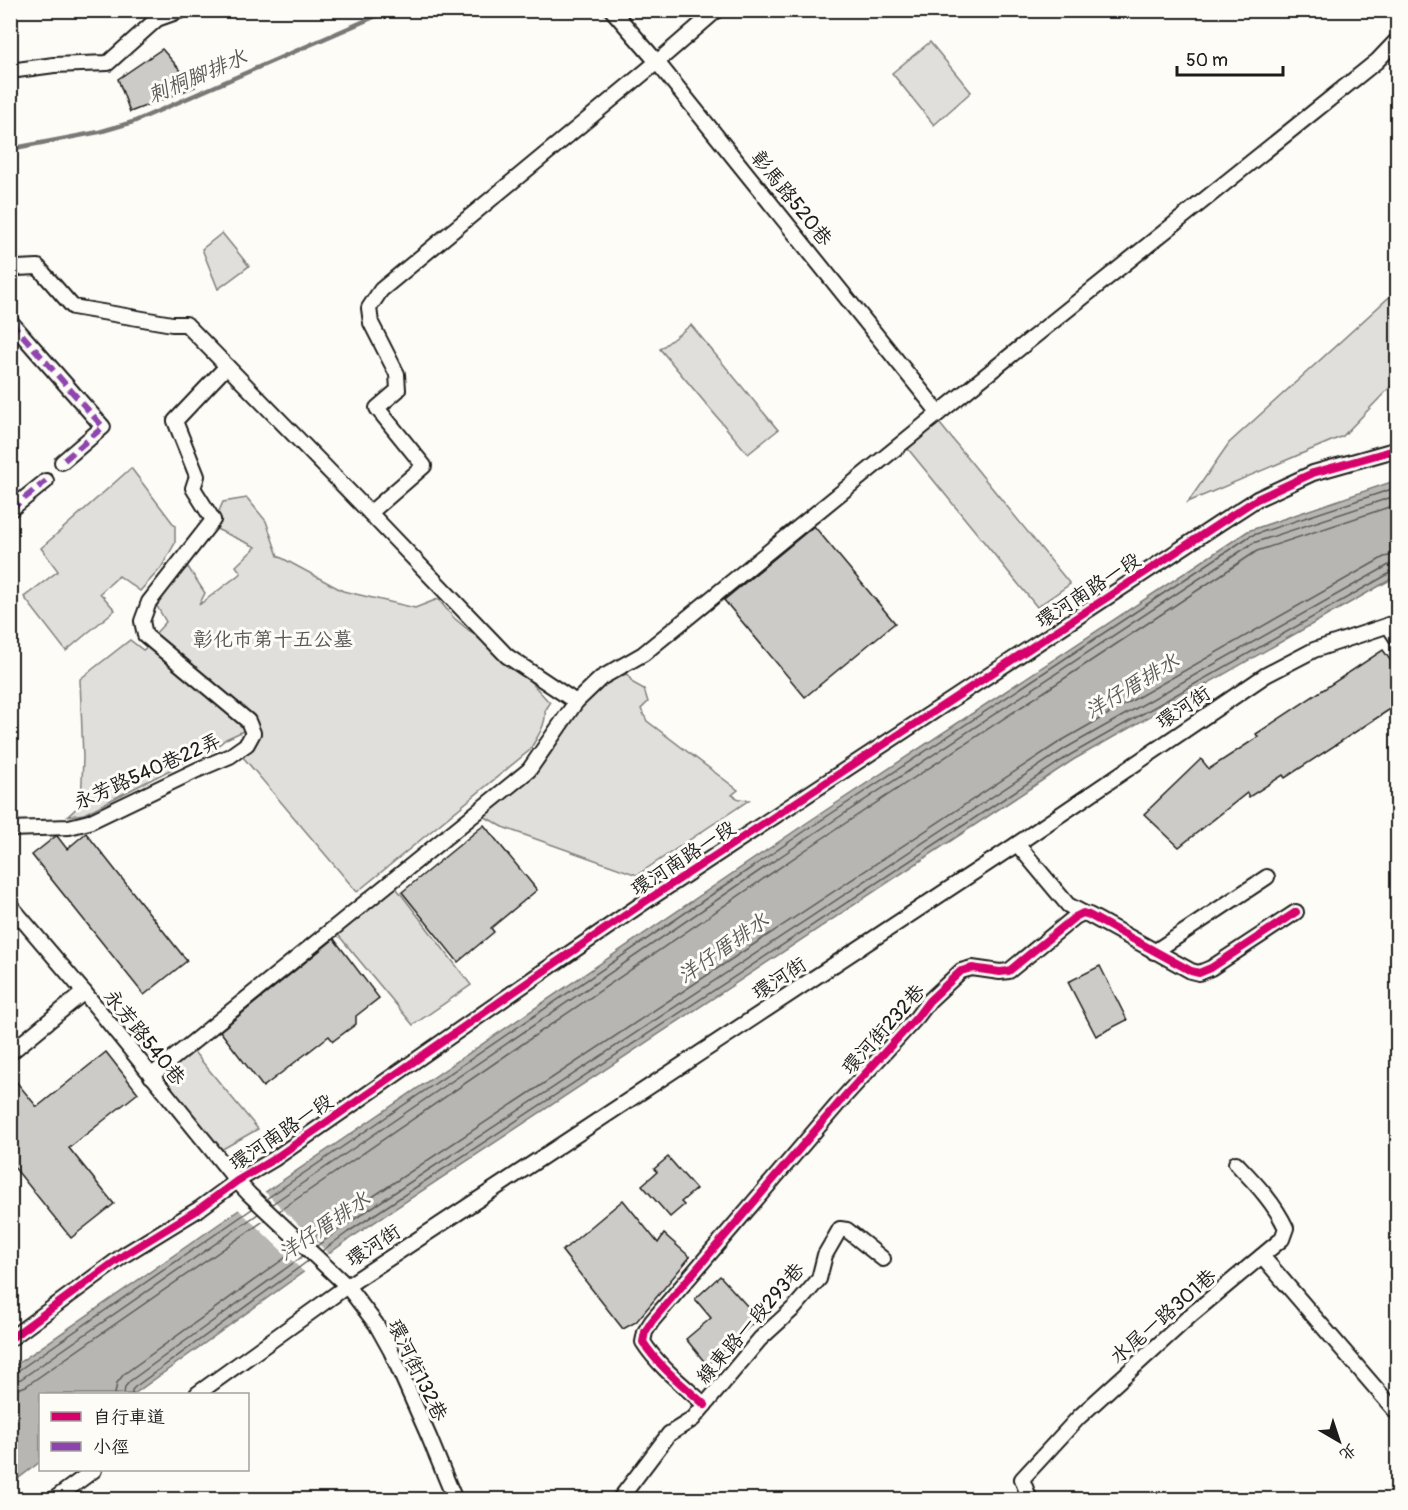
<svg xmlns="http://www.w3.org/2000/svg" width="1408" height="1510" font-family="Pangolin,'LXGW WenKai TC',sans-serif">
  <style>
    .green { fill: #e0dfdb; stroke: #7e7e7c; stroke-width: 1.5 }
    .water { fill: #b7b6b2; stroke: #797876; stroke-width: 1.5 }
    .pier { fill: #fdfcf7 }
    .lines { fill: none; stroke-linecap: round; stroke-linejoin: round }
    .shore { stroke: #5a5a58; stroke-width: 1.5 }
    .stream { stroke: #797876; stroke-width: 4.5 }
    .building { fill: #cccbc8; stroke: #1c1c1c; stroke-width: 1.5 }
    .minor-casing { stroke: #1c1c1c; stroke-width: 18 }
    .minor { stroke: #fdfcf7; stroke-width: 14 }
    .quiet { stroke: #8e44ad; stroke-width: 6; stroke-dasharray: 12 6; stroke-linecap: butt }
    .cycleway-casing { stroke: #fdfcf7; stroke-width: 11 }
    .cycleway { stroke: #d6006c; stroke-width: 8 }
    .labels { text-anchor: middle; stroke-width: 6; stroke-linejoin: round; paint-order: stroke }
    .street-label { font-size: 20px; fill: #1c1c1c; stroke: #fdfcf7 }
    .park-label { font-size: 20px; fill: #575655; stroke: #fdfcf7 }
    .water-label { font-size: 21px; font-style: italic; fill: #5a5a58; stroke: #fdfcf7 }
  </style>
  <rect width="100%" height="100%" fill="#fdfcf7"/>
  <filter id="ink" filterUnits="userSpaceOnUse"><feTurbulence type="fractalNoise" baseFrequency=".0167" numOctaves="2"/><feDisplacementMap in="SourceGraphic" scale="12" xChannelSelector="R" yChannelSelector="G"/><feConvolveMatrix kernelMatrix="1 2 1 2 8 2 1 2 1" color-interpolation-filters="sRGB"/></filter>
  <g filter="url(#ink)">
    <!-- green -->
    <g class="green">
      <polygon points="930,42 971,92 934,125 892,73"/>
      <polygon points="222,233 249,266 218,289 202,249"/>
      <polygon points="1397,290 1397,380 1343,436 1188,502 1229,443"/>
      <polygon points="691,325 778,430 748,454 660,349"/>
      <polygon points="936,419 1070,584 1037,607 904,444"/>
      <polygon points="131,468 175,526 175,543 161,568 140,591 119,576 100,593 115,610 66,651 24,597 58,571 41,548"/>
      <path d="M247,498L266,521L278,556L343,591L415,608L438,599L454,618L529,680L550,703L545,711C547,725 536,738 530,750L357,892L237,750L252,727L226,739L210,752L199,755L84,814L68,816L81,804L83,758L80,679L130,640L143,650L156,640L153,636L166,622L154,601L159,591L188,567L205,593L199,605L241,573L236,566L256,547L212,527L223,502Z"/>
      <polygon points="627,674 633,683 644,689 648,702 641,709 647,721 738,790 732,795 739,799 749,800 637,875 505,828 478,813 520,776 591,686"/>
      <polygon points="394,885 471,985 413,1025 335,931"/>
      <polygon points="190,1047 258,1129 219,1151 157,1076"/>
    </g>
    <!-- water -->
    <polygon class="water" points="1397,480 1397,576 1073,760 352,1237 134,1394 40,1394 40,1462 11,1484 10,1369 239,1210 805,824 1248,531"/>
    <!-- pier -->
    <polygon class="pier" points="263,1190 331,1256 306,1274 237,1208"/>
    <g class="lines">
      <!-- shore -->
      <g class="shore">
        <polyline points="266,1199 808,829 1250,536 1398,487"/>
        <polyline points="272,1204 812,835 1253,543 1398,495"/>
        <polyline points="279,1211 817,842 1257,551 1398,504"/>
        <polyline points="310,1240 339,1219 1061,741 1384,557 1398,554"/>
        <polyline points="317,1246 344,1226 1066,748 1389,565 1398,563"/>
        <polyline points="322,1251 348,1232 1070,755 1392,572 1398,571"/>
        <polyline points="10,1374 16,1372 252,1209"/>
        <polyline points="10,1381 21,1379 258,1214"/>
        <polyline points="10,1390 18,1389 26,1386 265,1220"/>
        <polyline points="115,1394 117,1383 124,1374 296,1250"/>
        <polyline points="124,1394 125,1387 130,1381 303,1256"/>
        <polyline points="132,1394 132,1390 135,1387 308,1261"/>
      </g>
      <!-- stream -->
      <polyline class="stream" points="10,150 20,147 99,132 133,122 390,10"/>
    </g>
    <!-- building -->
    <g class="building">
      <polygon points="162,49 195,87 130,112 118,79"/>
      <polygon points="814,526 895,623 805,697 724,600"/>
      <polygon points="1383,650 1398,671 1398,704 1285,778 1283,775 1249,797 1247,793 1179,847 1144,814 1201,759 1209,769 1258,737 1256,734"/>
      <polygon points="484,825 537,890 491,928 494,932 458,962 402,892"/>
      <polygon points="86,833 187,961 144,995 32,855 56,836 57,836 67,849"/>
      <polygon points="334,939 379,998 356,1016 356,1024 333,1041 329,1036 263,1087 220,1031"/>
      <polygon points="1100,966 1127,1020 1096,1036 1068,982"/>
      <polygon points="106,1052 138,1093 69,1148 114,1204 71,1238 10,1162 10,1074 37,1107"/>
      <polygon points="668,1157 696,1189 681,1202 684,1205 670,1217 642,1185 657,1172 654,1169"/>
      <polygon points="623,1200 658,1243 664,1234 690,1257 636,1322 623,1329 562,1251"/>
      <polygon points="720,1276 758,1318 725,1350 707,1365 686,1339 711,1318 695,1299"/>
    </g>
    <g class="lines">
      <!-- minor casing -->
      <g class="minor-casing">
        <g id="minor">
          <polyline points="612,10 657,62 939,413"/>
          <polyline points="10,71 54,65 108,63 157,19 182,10"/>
          <polyline points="10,273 17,268 38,267 73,307 172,324 186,324 370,513 507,656 576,702"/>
          <polyline points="10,321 103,427 62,462"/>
          <polyline points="10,510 46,481"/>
          <polyline points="370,513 424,466 377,408 398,390 397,374 371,323 369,308 381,290 657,62 717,10"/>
          <polyline points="1388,625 1398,640"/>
          <polyline points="10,829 69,827 89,822 197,770 230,756 247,744 253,733 248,721 145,635 142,621 149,602 213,520 193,488 197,476 175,421 227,366"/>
          <polyline points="1017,844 1068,905 1083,913"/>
          <polyline points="10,905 84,992 237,1181 249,1194 347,1286 376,1324 391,1351 429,1437 455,1500"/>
          <polyline points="1154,952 1267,877"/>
          <polyline points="10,1053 84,992"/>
          <polyline points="151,1076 529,770 576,702 601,678 643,654 939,413 1377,61 1398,39"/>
          <polyline points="1262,1256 1398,1414"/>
          <polyline points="10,1339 124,1255 199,1209 237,1181 274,1159 551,966 646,901 1220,523 1257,499 1313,473 1398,449"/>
          <polyline points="197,1394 347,1286 1017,844 1266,675 1314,650 1398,622"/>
          <path d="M705,1405C683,1385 659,1367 643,1342L645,1332L652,1321L843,1098L917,1017L929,1001L961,971L972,968L1000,972L1009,971L1075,917L1083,913L1089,915L1191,971L1199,973L1211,968L1296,912"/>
          <polyline points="53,1500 94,1470"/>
          <polyline points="619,1500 669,1434 693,1419 760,1339 795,1307 819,1279 825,1255 840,1229 847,1230 883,1259"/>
          <path d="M1030,1500L1022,1479L1079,1417L1191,1315L1282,1239L1286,1228C1274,1202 1255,1183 1236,1163"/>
        </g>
      </g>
      <!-- minor -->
      <use href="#minor" class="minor"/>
      <!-- quiet -->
      <g class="quiet">
        <polyline points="10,321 103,427 62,462"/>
        <polyline points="10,510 46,481"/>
      </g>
      <!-- cycleway casing -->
      <g class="cycleway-casing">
        <g id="cycleway">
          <polyline points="10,1339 124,1255 199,1209 237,1181 274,1159 551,966 646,901 1220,523 1257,499 1313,473 1398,449"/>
          <path d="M705,1405C683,1385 659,1367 643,1342L645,1332L652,1321L843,1098L917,1017L929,1001L961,971L972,968L1000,972L1009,971L1075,917L1083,913L1089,915L1191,971L1199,973L1211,968L1296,912"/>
        </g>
      </g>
      <!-- cycleway -->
      <use href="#cycleway" class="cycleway"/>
    </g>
  </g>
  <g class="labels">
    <!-- street labels -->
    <g class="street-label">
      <text transform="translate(792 198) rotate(51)" y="7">彰馬路520巷</text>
      <text transform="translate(1088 590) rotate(-33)" y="7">環河南路一段</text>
      <text transform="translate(1183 707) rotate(-34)" y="7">環河街</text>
      <text transform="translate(147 771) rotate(-24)" y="7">永芳路540巷22弄</text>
      <text transform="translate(683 858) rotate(-33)" y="7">環河南路一段</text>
      <text transform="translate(779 978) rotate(-33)" y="7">環河街</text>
      <text transform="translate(883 1029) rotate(-48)" y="7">環河街232巷</text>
      <text transform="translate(145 1037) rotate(51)" y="7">永芳路540巷</text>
      <text transform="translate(281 1132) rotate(-34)" y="7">環河南路一段</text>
      <text transform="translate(373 1245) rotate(-33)" y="7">環河街</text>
      <text transform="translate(1163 1316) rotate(-41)" y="7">水尾一路301巷</text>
      <text transform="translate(750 1323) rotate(-49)" y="7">線東路一段293巷</text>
      <text transform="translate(418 1370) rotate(64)" y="7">環河街132巷</text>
    </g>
    <!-- park labels -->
    <g class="park-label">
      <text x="273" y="646">彰化市第十五公墓</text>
    </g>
    <!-- water labels -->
    <g class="water-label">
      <text transform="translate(197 76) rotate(-23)" y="7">刺桐腳排水</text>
      <text transform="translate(1132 686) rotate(-31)" y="7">洋仔厝排水</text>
      <text transform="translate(723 948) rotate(-35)" y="7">洋仔厝排水</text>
      <text transform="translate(324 1226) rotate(-34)" y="7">洋仔厝排水</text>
    </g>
  </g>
  <!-- margin -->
  <rect width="1408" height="1510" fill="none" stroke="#fdfcf7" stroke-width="36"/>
  <rect x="18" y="18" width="1372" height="1474" fill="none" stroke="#1c1c1c" stroke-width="2" filter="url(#ink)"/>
  <!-- legend -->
  <rect x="39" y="1393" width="210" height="78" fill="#fdfcf7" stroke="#a3a29f" stroke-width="1.5"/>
  <rect x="51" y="1412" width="30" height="9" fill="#d6006c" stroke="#a3a29f" stroke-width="1.5"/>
  <text x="93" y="1423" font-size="18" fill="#1c1c1c">自行車道</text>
  <rect x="51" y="1442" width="30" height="9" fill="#8e44ad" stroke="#a3a29f" stroke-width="1.5"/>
  <text x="93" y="1453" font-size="18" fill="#1c1c1c">小徑</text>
  <!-- north arrow -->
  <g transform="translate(1339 1441) rotate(141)" stroke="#fdfcf7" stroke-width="4.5" paint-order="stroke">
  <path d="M0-4.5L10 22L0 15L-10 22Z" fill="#1c1c1c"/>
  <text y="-9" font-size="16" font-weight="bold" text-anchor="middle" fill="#1c1c1c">北</text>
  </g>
  <!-- scale -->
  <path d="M1177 66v9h106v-9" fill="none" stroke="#1c1c1c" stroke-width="3"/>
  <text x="1186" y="66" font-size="18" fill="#1c1c1c" stroke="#fdfcf7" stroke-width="4.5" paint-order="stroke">50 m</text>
</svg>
